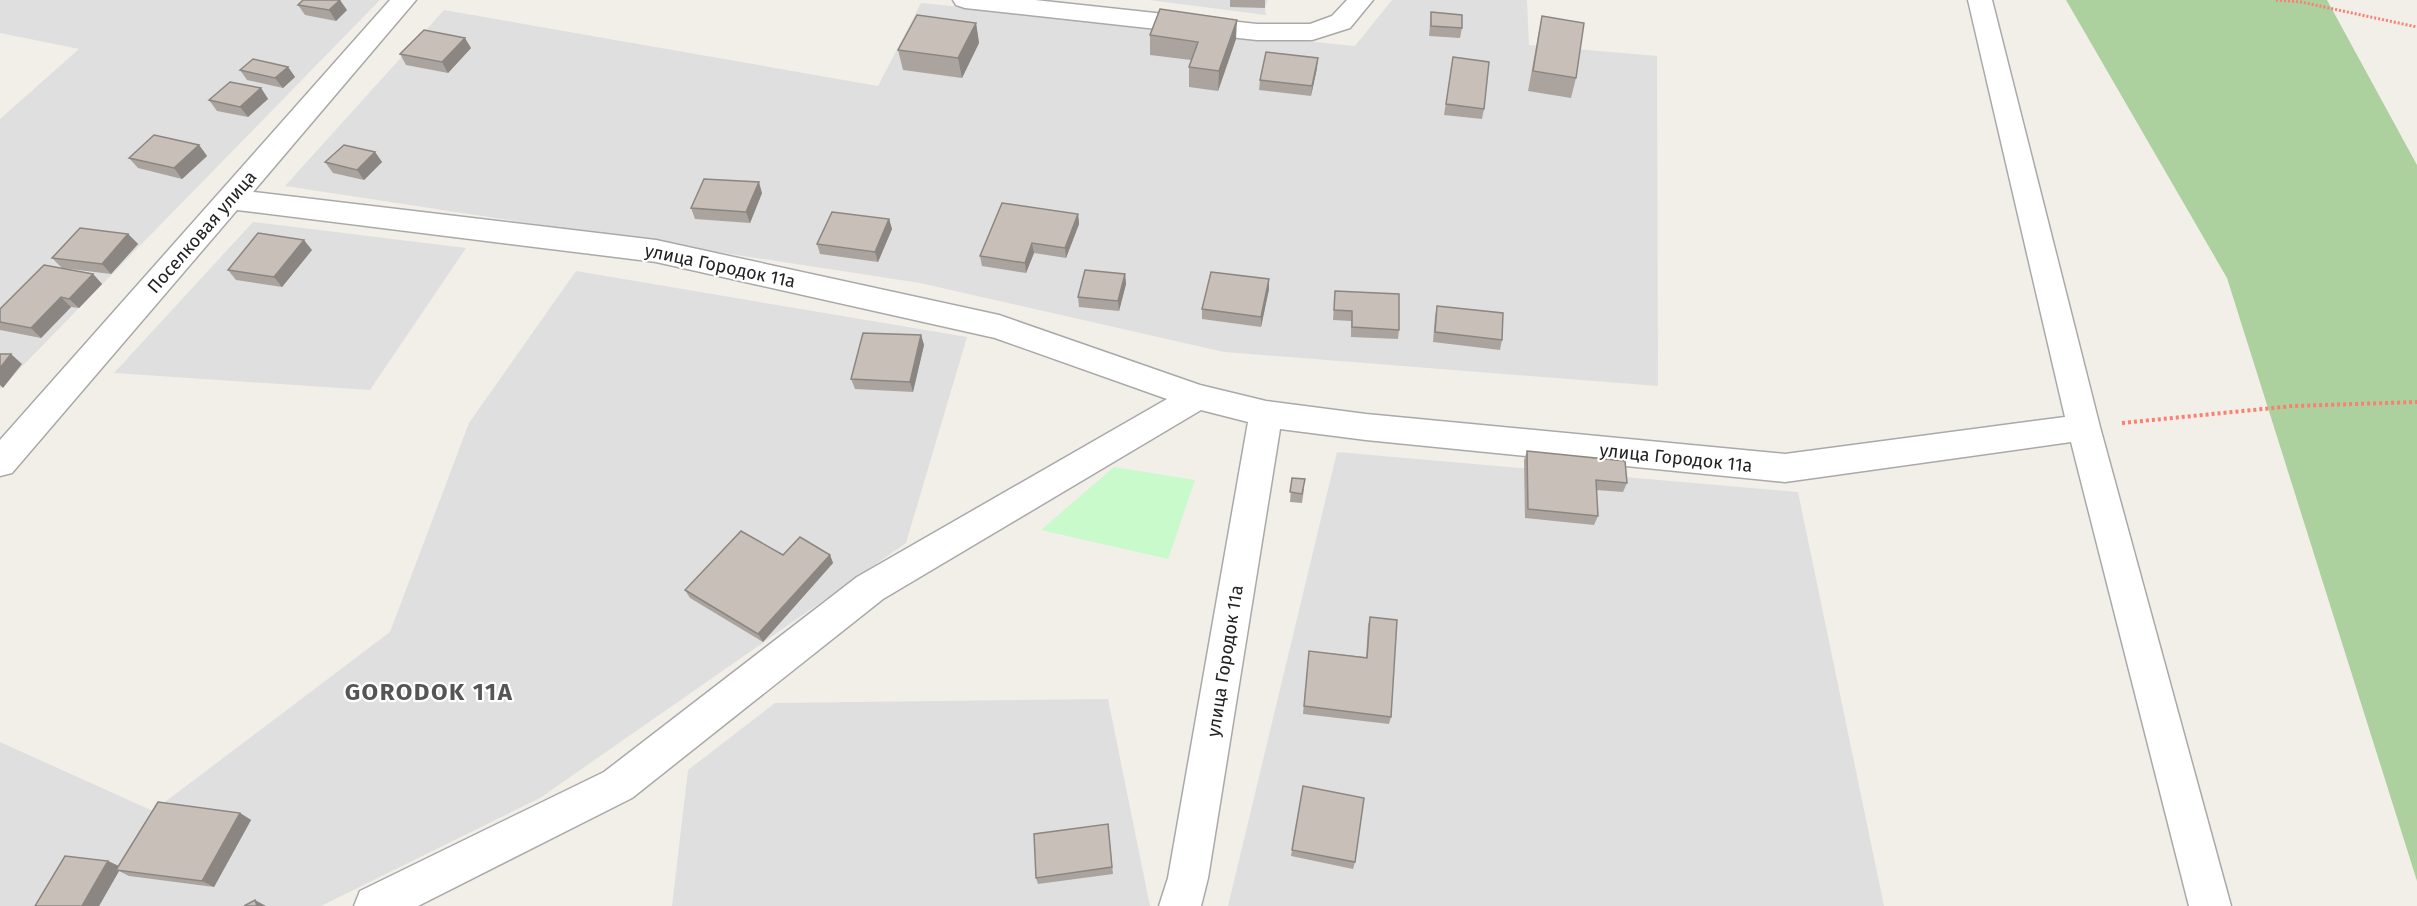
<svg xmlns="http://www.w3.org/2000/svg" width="2417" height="906" font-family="'Fira Sans',sans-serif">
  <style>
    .residential { fill: #e0dfdf }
    .forest { fill: #add19e }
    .park { fill: #c8facc }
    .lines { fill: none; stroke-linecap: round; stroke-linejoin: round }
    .minor-casing { stroke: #a9a9a9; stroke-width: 3 }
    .path-far1 { stroke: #fa8072; stroke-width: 3; stroke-dasharray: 2 2; stroke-linecap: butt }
    .path { stroke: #fa8072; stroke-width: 4; stroke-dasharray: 3 3; stroke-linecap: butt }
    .minor { fill: #fff; fill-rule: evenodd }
    .wall { fill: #aba49e }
    .shaded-wall { fill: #8b8681 }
    .building { fill: #c7bfb8; stroke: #8b8681; stroke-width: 1.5 }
    .labels { text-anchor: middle; stroke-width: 4.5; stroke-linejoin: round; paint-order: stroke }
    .street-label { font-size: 18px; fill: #222; stroke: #fff }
    .district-label { font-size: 24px; font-weight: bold; letter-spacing: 1.5px; fill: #555; stroke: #fff }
  </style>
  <rect width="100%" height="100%" fill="#f2efe9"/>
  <!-- residential -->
  <g class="residential">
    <polygon points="0,0 380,0 0,389 0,119 79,49 0,33"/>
    <polygon points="1149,0 1268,0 1265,8 1266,15"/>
    <polygon points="1392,0 1527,0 1529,45 1657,56 1658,386 1224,352 920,283 285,186 444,10 878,86 921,3 1355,46"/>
    <polygon points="253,222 466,248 370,390 114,373"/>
    <polygon points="576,271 967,337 906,543 540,798 321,906 0,906 0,742 153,811 390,632 469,423"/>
    <polygon points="1337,452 1798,492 1884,906 1228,906"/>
    <polygon points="1108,699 1150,906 672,906 688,770 775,703"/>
  </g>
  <!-- forest -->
  <polygon class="forest" points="2066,0 2327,0 2417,165 2417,881 2227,278"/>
  <!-- park -->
  <polygon class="park" points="1114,467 1195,480 1168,559 1041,530"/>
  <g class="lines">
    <!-- minor casing -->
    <g class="minor-casing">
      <g id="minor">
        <polygon points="390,0 416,0 253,192 656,240 999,315 1200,385 1266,401 1366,414 1785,454 2065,417 1968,0 1992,0 2100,427 2231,906 2189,906 2071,442 1785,482 1366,440 1280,429 1208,878 1201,906 1159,906 1168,878 1248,422 1201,410 883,599 632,798 418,906 354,906 360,891 604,772 857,577 1167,399 995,338 656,262 237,210 12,473 0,476 0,440"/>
        <polygon points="953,0 1035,0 1257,24 1310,24 1332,16 1347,0 1373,0 1350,28 1312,40 1257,40 965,8 956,5"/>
      </g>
    </g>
    <!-- path-far1 -->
    <polyline class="path-far1" points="2276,0 2301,2 2417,27"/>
    <!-- path -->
    <polyline class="path" points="2122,423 2293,406 2417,402"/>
    <!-- minor -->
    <use href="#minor" class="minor"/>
  </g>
  <!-- wall -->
  <g class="wall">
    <polygon points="1230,0 1265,0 1265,8 1230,7"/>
    <polygon points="298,5 347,10 336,21 305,15"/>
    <polygon points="1431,12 1462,28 1460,38 1429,36"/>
    <polygon points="1542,16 1576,78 1571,98 1528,91 1538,36"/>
    <polygon points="976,23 979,43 962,78 903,70 898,50"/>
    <polygon points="1150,35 1236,39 1218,91 1189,87 1189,67 1191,60 1150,55"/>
    <polygon points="471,48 448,73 406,65 400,54"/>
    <polygon points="1453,57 1484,109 1482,119 1444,115"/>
    <polygon points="288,67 295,77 283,88 247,80 240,70"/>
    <polygon points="1317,68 1311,96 1259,90 1260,80"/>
    <polygon points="261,88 268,99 248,117 217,111 209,100"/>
    <polygon points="199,145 207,156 182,179 138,168 129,158"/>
    <polygon points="375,152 382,162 364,180 333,173 325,162"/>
    <polygon points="762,193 750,223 695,219 691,208"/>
    <polygon points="1078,214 1079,224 1066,258 1034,253 1026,273 982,266 980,256"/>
    <polygon points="889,219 892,229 878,262 820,254 817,244"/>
    <polygon points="128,234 138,244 111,274 62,268 52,258"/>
    <polygon points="312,250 282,287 236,280 228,270"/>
    <polygon points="93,274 102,284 79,308 71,307 41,338 0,330 0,309"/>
    <polygon points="1125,274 1126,284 1119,311 1079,307 1078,297"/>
    <polygon points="1269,289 1261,327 1202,319 1202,309"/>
    <polygon points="1335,291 1399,330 1398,339 1351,337 1351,321 1333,320"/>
    <polygon points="1437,306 1502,340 1500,350 1433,342 1435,316"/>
    <polygon points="921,335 924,345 913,392 855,389 851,379"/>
    <polygon points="1527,451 1627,483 1623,492 1596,490 1598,516 1594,525 1525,518 1524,460"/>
    <polygon points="1292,478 1304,489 1302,503 1290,502"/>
    <polygon points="783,555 830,555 833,563 763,642 690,598 685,590"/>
    <polygon points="1370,617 1391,717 1389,724 1303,714 1309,651 1366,657 1368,625"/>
    <polygon points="1303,786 1355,862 1353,869 1291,856"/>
    <polygon points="240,813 251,820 214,887 129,876 119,871 99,906 108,861 118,866"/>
    <polygon points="1108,824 1113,874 1038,884 1036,878"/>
  </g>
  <!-- shaded-wall -->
  <g class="shaded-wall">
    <polygon points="340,0 347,10 336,21 329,10"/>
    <polygon points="1237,20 1236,39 1218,91 1219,71"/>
    <polygon points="976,23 979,43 962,78 958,58"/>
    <polygon points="465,38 471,48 448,73 442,62"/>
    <polygon points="1318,58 1317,68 1311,96 1312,86"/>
    <polygon points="288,67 295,77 283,88 275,78"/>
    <polygon points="261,88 268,99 248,117 240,107"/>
    <polygon points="199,145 207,156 182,179 174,168"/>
    <polygon points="375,152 382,162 364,180 357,170"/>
    <polygon points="759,182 762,193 750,223 746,212"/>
    <polygon points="1078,214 1079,224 1066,258 1065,248"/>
    <polygon points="889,219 892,229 878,262 875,252"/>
    <polygon points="128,234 138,244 111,274 102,264"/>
    <polygon points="304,240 312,250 282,287 274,277"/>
    <polygon points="1032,243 1034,253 1026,273 1025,263"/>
    <polygon points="93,274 102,284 79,308 69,299"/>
    <polygon points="1125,274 1126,284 1119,311 1118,301"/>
    <polygon points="1269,279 1269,289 1261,327 1261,317"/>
    <polygon points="61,297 71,307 41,338 31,328"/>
    <polygon points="921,335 924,345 913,392 910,382"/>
    <polygon points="11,354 22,364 3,388 0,385 0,368"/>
    <polygon points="830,555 833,563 763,642 758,634"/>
    <polygon points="240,813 251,820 214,887 202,881"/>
    <polygon points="108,861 121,867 116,870 119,871 99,906 82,906"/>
    <polygon points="255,900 266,906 257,906"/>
  </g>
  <!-- building -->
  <g class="building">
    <polygon points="303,0 340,0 329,10 298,5"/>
    <polygon points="1160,9 1237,20 1219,71 1189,67 1198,42 1150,35"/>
    <polygon points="1431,12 1462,15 1462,28 1431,26"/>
    <polygon points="917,15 976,23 958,58 898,50"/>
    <polygon points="1542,16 1584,23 1576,78 1533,71"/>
    <polygon points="424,30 465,38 442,62 400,54"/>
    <polygon points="1266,52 1318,58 1312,86 1260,80"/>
    <polygon points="1453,57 1489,62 1484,109 1446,104"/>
    <polygon points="253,59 288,67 275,78 240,70"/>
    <polygon points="230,82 261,88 240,107 209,100"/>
    <polygon points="154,135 199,145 174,168 129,158"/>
    <polygon points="344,145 375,152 357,170 325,162"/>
    <polygon points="704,179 759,182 746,212 691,208"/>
    <polygon points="1002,203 1078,214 1065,248 1032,243 1025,263 980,256"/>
    <polygon points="832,212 889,219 875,252 817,244"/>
    <polygon points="80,228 128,234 102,264 52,258"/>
    <polygon points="258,233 304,240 274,277 228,270"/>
    <polygon points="44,265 93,274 69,299 61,297 31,328 0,322 0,309"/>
    <polygon points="1085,270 1125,274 1118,301 1078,297"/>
    <polygon points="1211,272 1269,279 1261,317 1202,309"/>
    <polygon points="1335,291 1399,294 1399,330 1352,327 1352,311 1334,310"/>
    <polygon points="1437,306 1503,313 1502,340 1435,332"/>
    <polygon points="863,333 921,335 910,382 851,379"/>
    <polygon points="0,354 11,354 0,368"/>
    <polygon points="1527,451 1625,461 1627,483 1596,480 1598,516 1528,509"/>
    <polygon points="1292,478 1305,479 1302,494 1290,492"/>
    <polygon points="741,531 783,555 800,537 830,555 758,634 685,590"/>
    <polygon points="1370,617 1397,620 1391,717 1304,706 1309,651 1367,658"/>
    <polygon points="1303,786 1364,798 1355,862 1292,850"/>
    <polygon points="158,802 240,813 202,881 116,870"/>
    <polygon points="1108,824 1112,867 1036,878 1034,834"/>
    <polygon points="65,856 108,861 82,906 35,906"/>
    <polygon points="255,900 257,906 244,906"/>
  </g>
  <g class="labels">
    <!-- street labels -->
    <g class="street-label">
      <text transform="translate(202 232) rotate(-49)" y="6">Поселковая улица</text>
      <text transform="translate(720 266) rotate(12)" y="6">улица Городок 11а</text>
      <text transform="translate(1676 458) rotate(6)" y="6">улица Городок 11а</text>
      <text transform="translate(1225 661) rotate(-81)" y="6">улица Городок 11а</text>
    </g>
    <!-- district labels -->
    <g class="district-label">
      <text x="429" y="700">GORODOK 11A</text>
    </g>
  </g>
</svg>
